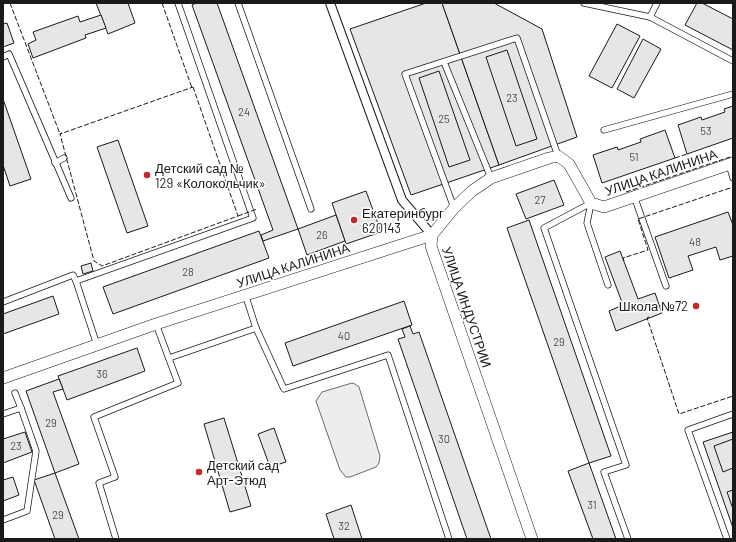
<svg xmlns="http://www.w3.org/2000/svg" width="736" height="542" font-family="Barlow,sans-serif">
  <style>
    .green { fill: #ededed; stroke: #6a6a6a }
    .building { fill: #e6e6e6; stroke: #1a1a1a }
    .lines { fill: none; stroke-linecap: round; stroke-linejoin: round }
    .service-casing { stroke: #1a1a1a; stroke-width: 7 }
    .pedestrian-casing { stroke: #1a1a1a; stroke-width: 10 }
    .minor-casing { stroke: #1a1a1a; stroke-width: 12 }
    .service { stroke: #fff; stroke-width: 5.5 }
    .pedestrian { stroke: #fff; stroke-width: 8 }
    .minor { stroke: #fff; stroke-width: 11 }
    .fence { stroke: #1a1a1a; stroke-width: 1; stroke-dasharray: 5 2; stroke-linecap: butt }
    .poi-dot { fill: #c62828; stroke: #fff; stroke-width: 1.5 }
    .labels { text-anchor: middle; stroke-width: 3; stroke-linejoin: round; paint-order: stroke }
    .number-label { font-size: 11px; fill: #4d4d4d }
    .poi-label { font-size: 13px; fill: #1a1a1a; stroke: #fff; text-anchor: start }
    .street-label { font-size: 13px; fill: #1a1a1a; stroke: #fff }
  </style>
  <rect width="100%" height="100%" fill="#fff"/>
  <!-- green -->
  <polygon class="green" points="352,383 355,384 359,387 380,456 379,463 376,467 350,477 346,477 340,470 316,401 322,392"/>
  <!-- building -->
  <g class="building">
    <polygon points="96,3 128,3 135,23 108,34"/>
    <polygon points="196,3 217,3 298,229 263,241 261,235 273,230 192,5"/>
    <polygon points="426,3 442,3 499,165 411,195 350,29"/>
    <polygon points="442,3 494,3 542,29 577,137 499,165"/>
    <polygon points="697,3 702,3 733,19 733,50 685,25"/>
    <polygon points="101,15 106,28 85,35 86,38 33,58 28,44 36,40 33,32 78,16 80,22"/>
    <polygon points="7,23 14,43 3,47 3,24"/>
    <polygon points="617,24 640,36 612,88 589,76"/>
    <polygon points="643,39 661,49 634,98 617,89"/>
    <polygon points="507,50 537,139 516,146 486,57"/>
    <polygon points="439,71 470,160 449,167 419,78"/>
    <polygon points="3,99 31,179 10,186 3,165"/>
    <polygon points="733,106 733,138 687,154 678,125 701,117 702,120 725,112 724,109"/>
    <polygon points="665,130 675,158 602,183 593,155 617,147 618,150 641,142 640,139"/>
    <polygon points="118,140 148,226 127,233 97,147"/>
    <polygon points="554,180 564,205 526,219 516,194"/>
    <polygon points="366,191 381,232 346,244 332,203"/>
    <polygon points="728,212 733,225 733,256 720,260 716,247 688,256 693,270 669,278 655,237"/>
    <polygon points="336,215 345,241 307,255 298,229"/>
    <polygon points="529,220 611,456 589,463 507,228"/>
    <polygon points="259,231 269,258 113,314 103,287"/>
    <polygon points="620,251 638,299 655,293 662,313 616,331 609,311 623,305 605,257"/>
    <polygon points="91,263 93,271 83,274 81,266"/>
    <polygon points="53,296 59,314 3,334 3,314"/>
    <polygon points="404,301 412,325 293,366 285,343"/>
    <polygon points="410,326 413,334 419,332 491,539 467,539 398,339 405,337 402,329"/>
    <polygon points="137,348 145,371 67,400 58,376"/>
    <polygon points="59,379 63,389 53,392 79,464 55,473 26,391"/>
    <polygon points="224,418 251,506 230,512 204,424"/>
    <polygon points="274,428 286,462 270,467 258,434"/>
    <polygon points="25,432 32,452 3,463 3,439"/>
    <polygon points="733,432 733,528 703,442"/>
    <polygon points="733,439 733,468 723,472 714,446"/>
    <polygon points="589,463 616,539 593,539 568,471"/>
    <polygon points="55,473 79,539 55,539 34,480"/>
    <polygon points="13,477 19,495 3,501 3,480"/>
    <polygon points="733,490 733,509 727,492"/>
    <polygon points="351,505 362,539 334,539 326,514"/>
  </g>
  <g class="lines">
    <!-- service casing -->
    <g class="service-casing">
      <g id="service">
        <polyline points="238,3 311,209"/>
        <polyline points="584,3 650,17 733,61"/>
        <polyline points="650,17 657,3"/>
        <polyline points="3,57 9,54 71,198"/>
        <polyline points="444,62 491,178"/>
        <polyline points="604,130 733,94"/>
        <polyline points="55,163 64,158"/>
        <polyline points="729,164 733,178"/>
        <polyline points="634,196 666,286"/>
        <polyline points="591,203 544,228 626,465 604,472 628,539"/>
        <polyline points="591,203 587,223 608,285"/>
        <polyline points="454,208 405,74 517,38 558,156"/>
        <polyline points="245,294 256,328 284,389 388,355 449,539"/>
        <polyline points="3,302 73,275 76,281"/>
        <polyline points="97,345 76,281 253,218 178,3"/>
        <polyline points="169,358 256,328"/>
        <polyline points="15,393 21,408"/>
        <polyline points="3,414 21,408 36,451 27,511 3,520"/>
        <polyline points="116,539 99,483 115,477 94,417 178,383 156,324"/>
        <polyline points="727,539 688,430 733,414"/>
      </g>
    </g>
    <!-- pedestrian casing -->
    <g class="pedestrian-casing">
      <polyline id="pedestrian" points="330,3 402,200 432,235"/>
    </g>
    <!-- minor casing -->
    <g class="minor-casing">
      <g id="minor">
        <polyline points="432,235 431,246 532,539"/>
        <polyline points="3,378 156,324 432,235 454,208 472,191 491,178 549,158 558,156 569,164 591,203 604,207 733,163"/>
      </g>
    </g>
    <!-- service -->
    <use href="#service" class="service"/>
    <!-- pedestrian -->
    <use href="#pedestrian" class="pedestrian"/>
    <!-- minor -->
    <use href="#minor" class="minor"/>
    <!-- fence -->
    <g class="fence">
      <polyline points="10,3 60,134 62,133"/>
      <polyline points="162,3 192,88"/>
      <polygon points="193,87 238,216 102,266 94,261 60,134"/>
      <polyline points="675,158 687,154"/>
      <polyline points="626,192 733,156"/>
      <polyline points="238,216 257,209"/>
      <polyline points="624,261 623,258 648,250 638,219 733,187"/>
      <polyline points="649,317 647,318 679,414 733,396"/>
    </g>
  </g>
  <!-- markers -->
  <g class="poi-dot">
    <circle cx="147" cy="175" r="4"/>
    <circle cx="354" cy="220" r="4"/>
    <circle cx="696" cy="306" r="4"/>
    <circle cx="199" cy="472" r="4"/>
  </g>
  <g class="labels">
    <!-- number labels -->
    <g class="number-label">
      <text x="512" y="102">23</text>
      <text x="244" y="116">24</text>
      <text x="444" y="123">25</text>
      <text x="706" y="135">53</text>
      <text x="634" y="161">51</text>
      <text x="540" y="204">27</text>
      <text x="322" y="239">26</text>
      <text x="695" y="246">48</text>
      <text x="188" y="276">28</text>
      <text x="344" y="340">40</text>
      <text x="559" y="346">29</text>
      <text x="102" y="378">36</text>
      <text x="51" y="427">29</text>
      <text x="444" y="443">30</text>
      <text x="16" y="450">23</text>
      <text x="592" y="509">31</text>
      <text x="58" y="519">29</text>
      <text x="344" y="530">32</text>
    </g>
    <!-- poi labels -->
    <g class="poi-label">
      <text x="155" y="173">Детский сад №<tspan x="155" dy="15">129 «Колокольчик»</tspan></text>
      <text x="362" y="218">Екатеринбург<tspan x="362" dy="15">620143</tspan></text>
      <text x="688" y="311" text-anchor="end">Школа №72</text>
      <text x="207" y="470">Детский сад<tspan x="207" dy="15">Арт-Этюд</tspan></text>
    </g>
    <!-- street labels -->
    <g class="street-label">
      <text transform="translate(661 172) rotate(-19)" y="5">УЛИЦА КАЛИНИНА</text>
      <text transform="translate(293 265) rotate(-18)" y="5">УЛИЦА КАЛИНИНА</text>
      <text transform="translate(467 307) rotate(71)" y="5">УЛИЦА ИНДУСТРИИ</text>
    </g>
  </g>
  <!-- border -->
  <rect width="736" height="542" fill="none" stroke="#1a1a1a" stroke-width="8"/>
</svg>
